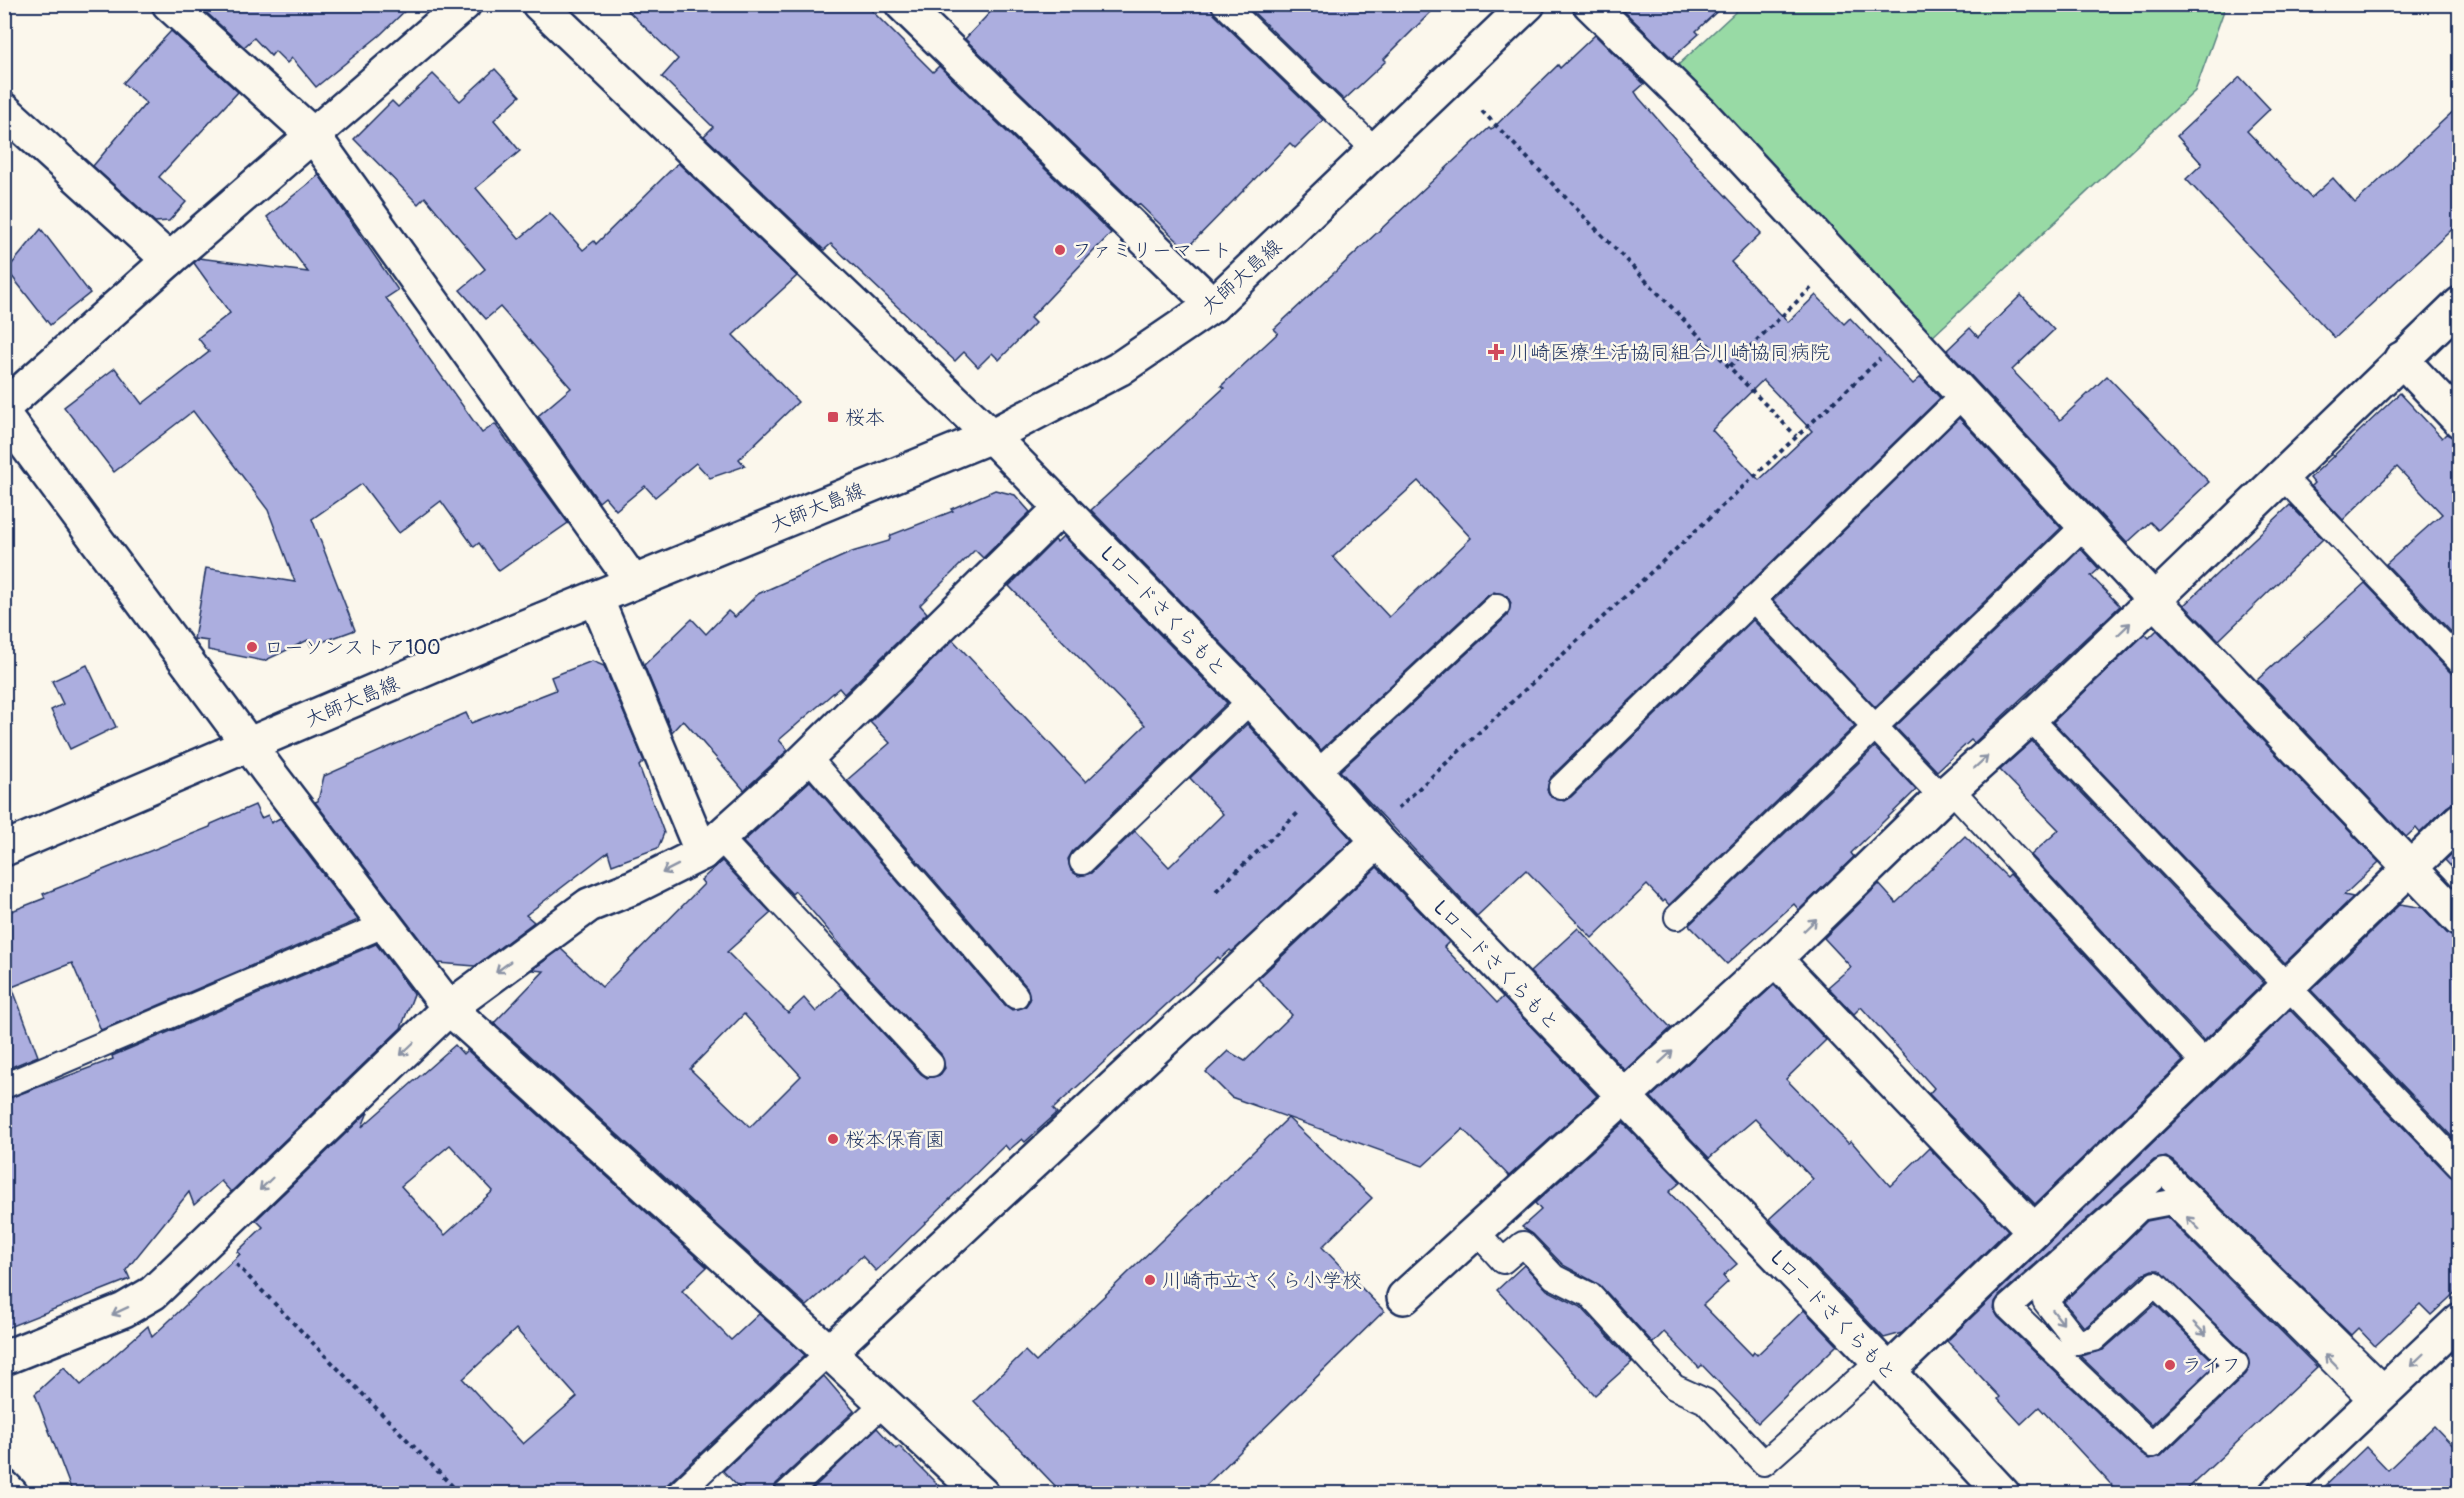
<svg xmlns="http://www.w3.org/2000/svg" width="2464" height="1498" font-family="Pangolin,'Klee One',sans-serif">
  <style>
    .green { fill: #98daa5; stroke: #5a8482; stroke-width: 1.5 }
    .building { fill: #acaedf; stroke: #1b2f5e; stroke-width: 1.5; fill-rule: evenodd }
    .lines { fill: none; stroke-linecap: round; stroke-linejoin: round }
    .service-casing { stroke: #1b2f5e; stroke-width: 28 }
    .minor-casing { stroke: #1b2f5e; stroke-width: 38 }
    .tertiary-casing { stroke: #1b2f5e; stroke-width: 38 }
    .path { stroke: #1b2f5e; stroke-width: 4; stroke-dasharray: 4.5 4.5; stroke-linecap: butt }
    .service { stroke: #fbf7ec; stroke-width: 24 }
    .minor { stroke: #fbf7ec; stroke-width: 33 }
    .tertiary { stroke: #fbf7ec; stroke-width: 33 }
    .oneway { stroke: #8b93a5 }
    .poi-dot { fill: #d1495b; stroke: #fbf7ec; stroke-width: 2 }
    .labels { text-anchor: middle; stroke-width: 5; stroke-linejoin: round; paint-order: stroke }
    .poi-label { font-size: 20px; fill: #1b2f5e; stroke: #fbf7ec; text-anchor: start }
    .street-label { font-size: 20px; fill: #1b2f5e; stroke: #fbf7ec }
  </style>
  <rect width="100%" height="100%" fill="#fbf7ec"/>
  <filter id="ink" filterUnits="userSpaceOnUse"><feTurbulence type="fractalNoise" baseFrequency=".0167" numOctaves="2"/><feDisplacementMap in="SourceGraphic" scale="12" xChannelSelector="R" yChannelSelector="G"/><feConvolveMatrix kernelMatrix="1 2 1 2 8 2 1 2 1" color-interpolation-filters="sRGB"/></filter>
  <g filter="url(#ink)">
    <!-- green -->
    <polygon class="green" points="1743,5 2226,5 2195,91 1929,340 1677,66"/>
    <!-- building -->
    <g class="building">
      <polygon points="197,4 412,4 380,35 316,87 292,58 287,63 275,51 271,56 254,38 244,47"/>
      <polygon points="621,4 865,4 933,72 939,66 1111,233 1030,318 1035,323 999,360 992,353 978,367 964,352 955,361 831,244 824,250 704,136 713,127 662,77 678,59"/>
      <polygon points="998,4 1210,4 1214,14 1323,120 1295,148 1290,143 1186,249 1139,204 1137,205 965,39"/>
      <polygon points="1245,4 1439,4 1384,59 1386,61 1344,100"/>
      <polygon points="1626,4 1725,4 1696,31 1699,34 1672,58 1622,9"/>
      <polygon points="171,31 238,92 159,177 186,202 169,221 155,222 93,166 146,103 123,83"/>
      <path d="M1595,35L1644,84L1635,92L1639,98L1691,157L1690,158L1761,233L1731,262L1788,322L1816,295L1844,324L1850,318L1913,384L1921,377L1940,398L1551,777L1547,790L1551,797L1564,801L1571,797L1753,620L1855,726L1669,905L1665,900L1663,902L1647,885L1592,938L1526,870L1477,916L1340,771L1507,616L1511,603L1507,596L1494,592L1487,596L1321,750L1264,687L1091,510L1224,388L1221,386L1278,333L1274,329L1489,128L1491,130L1558,65L1560,68ZM1763,380L1812,431L1759,480L1712,430ZM1418,481L1471,538L1389,617L1333,557Z"/>
      <polygon points="495,69 520,96 494,120 520,151 476,188 519,239 550,213 583,250 594,241 596,244 678,163 797,276 733,335 798,402 739,459 745,466 710,478 696,463 655,497 645,486 616,510 605,497 599,502 538,416 571,388 500,307 486,319 460,290 485,269 425,197 418,204 354,139 392,101 398,107 433,74 460,101"/>
      <polygon points="2240,77 2270,109 2247,131 2311,198 2333,178 2355,203 2460,105 2460,222 2335,338 2186,179 2202,164 2177,136"/>
      <polygon points="319,175 398,290 386,298 482,433 495,424 568,523 499,571 479,543 474,547 441,501 399,533 362,484 312,519 355,630 311,646 308,640 264,661 208,650 208,641 194,639 206,568 295,582 268,510 193,411 114,472 64,407 115,368 142,404 209,352 198,338 230,313 194,263 199,258 308,272 267,217"/>
      <polygon points="41,229 90,293 50,325 7,270"/>
      <polygon points="2021,295 2054,330 2012,370 2060,420 2107,376 2209,482 2158,530 2150,522 2127,543 1947,350 1970,328 1978,337"/>
      <polygon points="2400,393 2442,438 2446,434 2460,439 2460,641 2386,564 2442,514 2397,467 2343,520 2311,486 2314,483 2310,478"/>
      <polygon points="1959,418 2061,528 1875,707 1773,600"/>
      <polygon points="995,490 1015,495 1030,512 983,558 975,550 920,605 927,613 844,694 839,688 779,740 788,750 744,790 683,720 672,732 644,665 692,619 706,634 728,611 735,617 758,594 852,552 889,541 891,535 953,511 951,509"/>
      <polygon points="2290,505 2323,539 2219,640 2184,605"/>
      <path d="M1063,536L1227,703L1072,852L1068,859L1071,871L1079,876L1091,873L1135,831L1169,867L1223,814L1190,778L1247,724L1352,840L1232,952L1230,950L1220,959L1218,957L1053,1109L1057,1113L1025,1142L1022,1139L1009,1150L1005,1145L876,1271L862,1256L807,1306L494,1023L544,971L532,970L561,949L602,987L704,884L701,880L722,861L771,913L727,952L788,1013L804,998L816,1012L841,988L921,1074L927,1078L940,1075L945,1068L941,1054L861,969L795,891L792,894L743,842L810,781L1005,1005L1012,1010L1025,1007L1030,1000L1027,987L847,780L890,743L870,722L953,640L1086,782L1145,725L1009,586L1055,540L1057,542ZM744,1014L801,1076L750,1127L690,1069Z"/>
      <polygon points="2081,549 2099,569 2091,576 2120,606 1974,743 1971,740 1937,771 1895,727"/>
      <polygon points="2365,583 2450,672 2460,676 2460,802 2447,807 2420,833 2416,828 2406,837 2257,680"/>
      <polygon points="2157,630 2379,862 2344,895 2353,897 2285,963 2053,722 2145,634 2149,638"/>
      <polygon points="592,661 604,666 644,761 639,766 664,833 658,848 612,865 608,852 526,915 534,922 475,966 438,963 315,802 318,801 324,776 466,713 471,723 556,690 551,677"/>
      <polygon points="87,665 116,727 70,749 51,710 63,704 52,681"/>
      <polygon points="2032,741 2264,983 2204,1041 2031,855 2059,830 2000,770"/>
      <polygon points="1875,747 1916,790 1851,853 1854,857 1799,910 1794,904 1727,964 1689,925"/>
      <polygon points="255,805 261,818 268,815 271,823 280,818 358,920 101,1030 72,963 12,987 38,1056 4,1070 4,914 45,898 43,894 210,827 211,824"/>
      <polygon points="1965,836 2007,877 2010,874 2183,1061 2035,1204 1929,1094 1934,1088 1861,1007 1854,1014 1828,987 1851,967 1824,938 1879,884 1896,903"/>
      <polygon points="2460,847 2460,876 2445,860"/>
      <polygon points="1377,867 1449,942 1444,947 1497,1003 1503,997 1597,1096 1509,1176 1463,1129 1423,1166 1231,1097 1206,1072 1228,1051 1245,1061 1292,1015 1258,979"/>
      <polygon points="2400,904 2423,908 2447,933 2460,938 2460,1145 2311,990"/>
      <polygon points="1578,928 1671,1028 1625,1070 1530,972"/>
      <polygon points="376,944 414,994 401,1028 231,1192 221,1181 194,1205 189,1192 126,1270 130,1279 4,1329 4,1100 113,1059 112,1056"/>
      <polygon points="1774,985 1826,1040 1786,1079 1848,1143 1851,1141 1890,1186 1929,1148 2008,1230 1902,1333 1884,1338 1769,1219 1813,1179 1755,1119 1709,1158 1651,1097"/>
      <polygon points="2290,1010 2450,1176 2460,1180 2460,1288 2431,1315 2420,1304 2375,1346 2358,1328 2351,1335 2173,1161 2166,1157 2154,1160 1999,1296 1995,1302 1994,1310 1998,1317 2142,1455 2149,1459 2161,1456 2246,1374 2250,1367 2246,1354 2159,1270 2152,1270 2145,1273 2087,1326 2083,1326 2064,1302 2147,1221 2167,1217 2317,1367 2182,1494 2120,1494 2039,1407 2021,1424 1998,1399 2000,1397 1947,1341"/>
      <path d="M455,1045L463,1054L467,1050L707,1267L682,1291L731,1340L759,1314L805,1355L657,1494H73L35,1394L64,1367L81,1385L148,1326L152,1337L240,1254L237,1252L263,1227L256,1220L368,1112L362,1127ZM450,1145L493,1191L445,1235L401,1186ZM516,1329L577,1397L523,1444L463,1379Z"/>
      <polygon points="1288,1118 1372,1198 1322,1247 1384,1311 1197,1494 1063,1494 974,1401 1025,1351 1036,1362"/>
      <polygon points="1623,1123 1681,1182 1669,1192 1737,1264 1723,1276 1728,1282 1703,1305 1752,1355 1754,1352 1757,1355 1804,1310 1837,1345 1758,1423 1702,1365 1699,1368 1664,1332 1653,1343 1600,1285 1563,1265 1533,1234 1522,1227 1541,1210 1535,1203"/>
      <polygon points="1524,1265 1547,1290 1581,1307 1632,1362 1595,1395 1497,1290"/>
      <polygon points="2155,1304 2216,1364 2152,1425 2080,1356 2103,1350"/>
      <polygon points="824,1376 854,1411 776,1484 772,1494 745,1494 723,1471"/>
      <polygon points="2434,1426 2460,1453 2460,1494 2317,1494 2366,1447 2388,1470"/>
      <polygon points="877,1428 896,1449 899,1446 947,1494 807,1494"/>
    </g>
    <g class="lines">
      <!-- service casing -->
      <g class="service-casing">
        <g id="service">
          <polyline points="1224,4 1375,150"/>
          <polyline points="2281,475 2460,662"/>
          <polyline points="1753,599 1942,797"/>
          <polyline points="2030,718 2460,1166"/>
          <polyline points="807,756 1016,996"/>
          <polyline points="1317,773 1497,606"/>
          <polyline points="1561,787 1963,395"/>
          <polyline points="1951,789 2206,1065"/>
          <polyline points="719,837 931,1064"/>
          <polyline points="1082,862 1251,700"/>
          <polyline points="1677,917 2085,525"/>
          <polyline points="4,1086 384,925"/>
          <polyline points="1476,1231 1503,1261 1523,1244 1554,1277 1590,1295 1674,1387 1705,1401 1764,1463 1879,1361"/>
          <polyline points="2373,1402 2172,1202 2140,1208 2045,1301 2077,1342 2094,1339 2155,1284 2236,1364 2152,1445 2008,1307 2163,1171 2386,1389"/>
          <polyline points="678,1494 829,1352"/>
          <polyline points="786,1494 885,1402"/>
        </g>
      </g>
      <!-- minor casing -->
      <g class="minor-casing">
        <g id="minor">
          <polyline points="169,4 313,135 633,582"/>
          <polyline points="539,4 991,436 1251,700 1378,841 1879,1361 2003,1494"/>
          <polyline points="902,4 1213,305"/>
          <polyline points="1590,4 1700,112 2154,600 2460,920"/>
          <polyline points="4,110 169,260"/>
          <polyline points="2401,359 2460,421"/>
          <polyline points="4,407 169,260 464,4"/>
          <polyline points="4,415 268,771 449,1008 829,1352 982,1494"/>
          <polyline points="596,598 702,853"/>
          <polyline points="1775,959 2034,1231"/>
          <polyline points="1404,1297 1775,959 1942,797 2030,718 2154,600 2460,304"/>
          <polyline points="829,1352 1378,841"/>
          <polyline points="4,1358 124,1310 153,1293 449,1008 589,905 634,887 702,853 788,776 1062,507"/>
          <polyline points="1889,1371 2460,820"/>
          <polyline points="4,1487 11,1494"/>
          <polyline points="2276,1494 2460,1320"/>
        </g>
      </g>
      <!-- tertiary casing -->
      <g class="tertiary-casing">
        <polyline id="tertiary" points="4,849 517,630 991,436 1119,369 1213,305 1528,4"/>
      </g>
      <!-- path -->
      <g class="path">
        <polyline points="1482,111 1796,436"/>
        <polyline points="1730,366 1811,288"/>
        <polyline points="1398,808 1880,359"/>
        <polyline points="1216,891 1300,811"/>
        <polyline points="236,1264 460,1494"/>
      </g>
      <!-- service -->
      <use href="#service" class="service"/>
      <!-- minor -->
      <use href="#minor" class="minor"/>
      <!-- tertiary -->
      <use href="#tertiary" class="tertiary"/>
    </g>
    <!-- one-way arrows -->
    <defs><path id="oneway-shaft" d="M-6 0H5M1.5-3L5.5 0L1.5 3" fill="none" stroke-width="1.6" stroke-linecap="round" stroke-linejoin="round" transform="scale(1.5)"/></defs>
    <g class="oneway">
      <use href="#oneway-shaft" transform="translate(2124 629) rotate(-44)"/>
      <use href="#oneway-shaft" transform="translate(1981 762) rotate(-42)"/>
      <use href="#oneway-shaft" transform="translate(670 869) rotate(153)"/>
      <use href="#oneway-shaft" transform="translate(1810 925) rotate(-44)"/>
      <use href="#oneway-shaft" transform="translate(503 967) rotate(143)"/>
      <use href="#oneway-shaft" transform="translate(407 1049) rotate(136)"/>
      <use href="#oneway-shaft" transform="translate(1666 1057) rotate(-42)"/>
      <use href="#oneway-shaft" transform="translate(266 1184) rotate(136)"/>
      <use href="#oneway-shaft" transform="translate(2193 1223) rotate(-135)"/>
      <use href="#oneway-shaft" transform="translate(120 1311) rotate(155)"/>
      <use href="#oneway-shaft" transform="translate(2058 1317) rotate(52)"/>
      <use href="#oneway-shaft" transform="translate(2200 1329) rotate(45)"/>
      <use href="#oneway-shaft" transform="translate(2417 1360) rotate(136)"/>
      <use href="#oneway-shaft" transform="translate(2331 1361) rotate(-135)"/>
    </g>
  </g>
  <!-- markers -->
  <g class="poi-dot">
    <circle cx="1060" cy="250" r="6"/>
    <path d="M1493 343h6v6h6v6h-6v6h-6v-6h-6v-6h6z"/>
    <rect x="827" y="411" width="12" height="12" rx="3"/>
    <circle cx="252" cy="647" r="6"/>
    <circle cx="833" cy="1139" r="6"/>
    <circle cx="1150" cy="1280" r="6"/>
    <circle cx="2170" cy="1365" r="6"/>
  </g>
  <g class="labels">
    <!-- poi labels -->
    <g class="poi-label">
      <text x="1072" y="257">ファミリーマート</text>
      <text x="1510" y="359">川崎医療生活協同組合川崎協同病院</text>
      <text x="845" y="424">桜本</text>
      <text x="264" y="654">ローソンストア100</text>
      <text x="845" y="1146">桜本保育園</text>
      <text x="1162" y="1287">川崎市立さくら小学校</text>
      <text x="2182" y="1372">ライフ</text>
    </g>
    <!-- street labels -->
    <g class="street-label">
      <text transform="translate(1241 276) rotate(-42)" y="7">大師大島線</text>
      <text transform="translate(817 507) rotate(-22)" y="7">大師大島線</text>
      <text transform="translate(1164 611) rotate(46)" y="7">Lロードさくらもと</text>
      <text transform="translate(352 701) rotate(-23)" y="7">大師大島線</text>
      <text transform="translate(1497 965) rotate(46)" y="7">Lロードさくらもと</text>
      <text transform="translate(1834 1315) rotate(46)" y="7">Lロードさくらもと</text>
    </g>
  </g>
  <!-- margin -->
  <rect width="2464" height="1498" fill="none" stroke="#fbf7ec" stroke-width="24"/>
  <rect x="12" y="12" width="2440" height="1474" fill="none" stroke="#1b2f5e" stroke-width="2" filter="url(#ink)"/>
</svg>
